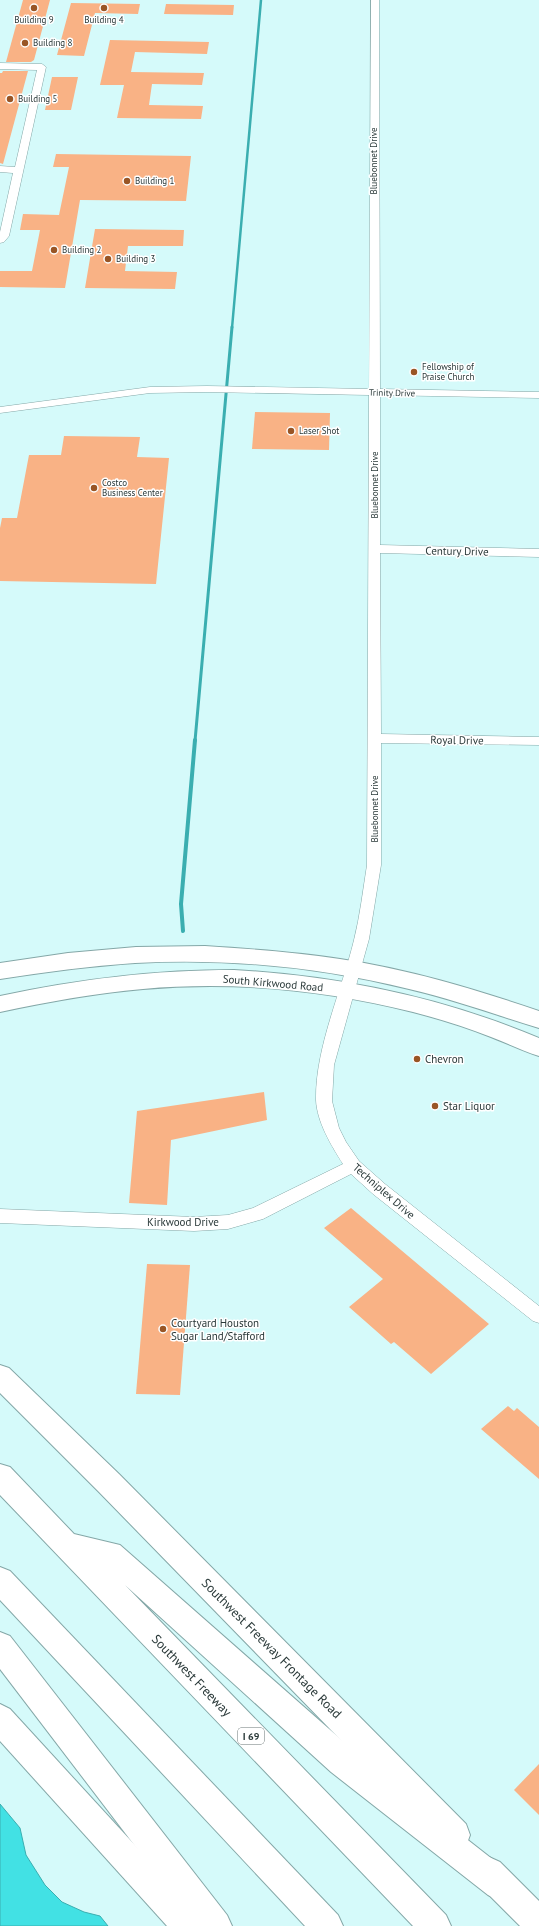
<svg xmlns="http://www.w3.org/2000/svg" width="539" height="1926" font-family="'PT Sans',sans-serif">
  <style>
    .water { fill: #42e1e4; stroke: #3aaeb0 }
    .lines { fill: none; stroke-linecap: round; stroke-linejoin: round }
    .stream-far2 { stroke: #3aaeb0; stroke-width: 2.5 }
    .stream-far1 { stroke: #3aaeb0; stroke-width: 3 }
    .stream { stroke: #3aaeb0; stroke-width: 4 }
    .building { fill: #f9b285 }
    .minor-casing { stroke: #84a7a7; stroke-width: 1 }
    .secondary-casing { stroke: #84a7a7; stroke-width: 2 }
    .motorway-casing { stroke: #84a7a7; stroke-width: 2 }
    .minor { fill: #fff; fill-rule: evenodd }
    .secondary { fill: #fff; fill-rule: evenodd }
    .motorway { fill: #fff; fill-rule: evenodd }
    .poi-dot { fill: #995525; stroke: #fff; stroke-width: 1.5 }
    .labels { text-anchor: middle; stroke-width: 3; stroke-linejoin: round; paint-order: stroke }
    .far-poi-label { font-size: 9px; fill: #293838; stroke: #fff; text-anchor: start }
    .far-street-label { font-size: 9px; fill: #293838; stroke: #fff }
    .shield { fill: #fff; stroke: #697474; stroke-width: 1 }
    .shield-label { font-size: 10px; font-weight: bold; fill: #293838 }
    .street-label { font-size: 11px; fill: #293838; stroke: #fff }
    .poi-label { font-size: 11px; fill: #293838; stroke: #fff; text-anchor: start }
    .near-street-label { font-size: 13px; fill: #293838; stroke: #fff }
  </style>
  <rect width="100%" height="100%" fill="#d5fafa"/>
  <!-- water -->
  <polygon class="water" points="0,1804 20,1828 26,1855 45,1885 62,1902 84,1912 100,1916 108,1926 0,1926"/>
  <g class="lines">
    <!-- stream-far2 -->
    <polyline class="stream-far2" points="232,328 261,0"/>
    <!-- stream-far1 -->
    <polyline class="stream-far1" points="195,741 232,327"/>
    <!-- stream -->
    <polyline class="stream" points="183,931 181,904 195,740"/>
  </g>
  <!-- building -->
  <g class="building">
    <polygon points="23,0 50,0 34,60 31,62 6,62"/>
    <polygon points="71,3 140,4 138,14 95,13 84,56 57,55"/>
    <polygon points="166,4 234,5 233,15 164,14"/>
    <polygon points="110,40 209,42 207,54 135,52 131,72 204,73 202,85 152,84 149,105 203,106 201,119 117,118 124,85 100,85"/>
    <polygon points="3,71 28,71 3,164 0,163 0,73 2,73"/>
    <polygon points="52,77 78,77 71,110 45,110"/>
    <polygon points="56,154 191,156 186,201 80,200 65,288 0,287 0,271 32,271 40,230 20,230 23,214 59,215 69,167 53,167"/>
    <polygon points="95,229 184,230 183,246 128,246 125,271 177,272 175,289 85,288"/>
    <polygon points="255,412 330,413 329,450 252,449"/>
    <polygon points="64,436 140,437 137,457 169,458 156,584 0,581 0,528 2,518 17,518 29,455 61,455"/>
    <polygon points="264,1092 267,1120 171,1140 167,1205 129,1203 137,1111"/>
    <polygon points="351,1208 489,1324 431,1374 394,1342 391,1344 349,1307 383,1279 324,1228"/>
    <polygon points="147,1264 190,1265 180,1395 136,1394"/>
    <polygon points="508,1406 514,1411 517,1408 539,1427 539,1479 481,1429"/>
    <polygon points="539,1764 539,1815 514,1790"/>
  </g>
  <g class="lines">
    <!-- minor casing -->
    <g class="minor-casing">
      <g id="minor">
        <path d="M371,0H379L380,389L539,392V398L380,395V545L539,549V557L380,553L381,734L539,737V745L381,743V865L369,939L334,1065L332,1101L339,1128L346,1142L359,1161L385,1184L539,1306V1323L533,1321L373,1194L351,1174L263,1219L228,1229L194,1231L0,1223V1209L194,1217L228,1215L253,1208L343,1164C331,1145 317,1122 316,1100C315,1048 342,990 354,940C360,916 363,890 367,865L369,395L207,392L150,393L0,413V407L150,387L207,386L369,389Z"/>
        <polygon points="0,63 42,64 46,67 9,236 4,242 0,243 0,232 13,173 0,172 0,166 15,167 37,70 0,69"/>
      </g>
    </g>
    <!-- secondary casing -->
    <g class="secondary-casing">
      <g id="secondary">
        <path d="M205,946C250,949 295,952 340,959C408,969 474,989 539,1011V1028C496,1015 453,999 409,989C321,967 226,958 135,963C90,966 45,972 0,979V963L68,953L136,947Z"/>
        <path d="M234,970C340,976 441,997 539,1038V1056C523,1051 507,1043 491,1037C466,1027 440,1019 413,1012C326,990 233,981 143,989C95,993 47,1002 0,1012V996C80,979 153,970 234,970Z"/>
        <polygon points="0,1365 9,1368 119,1474 466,1824 470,1835 466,1846 455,1850 444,1846 99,1492 0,1393"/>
        <polygon points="0,1704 10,1709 199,1915 204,1926 167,1926 0,1741"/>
        <polygon points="489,1857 500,1862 539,1901 539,1926 520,1926 478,1884 473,1873 478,1862"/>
      </g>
    </g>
    <!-- motorway casing -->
    <g class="motorway-casing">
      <g id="motorway">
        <polygon points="0,1464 10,1467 74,1534 120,1545 353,1750 510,1873 515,1884 510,1895 499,1900 488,1895 331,1772 125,1585 446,1915 451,1926 413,1926 0,1495"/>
        <polygon points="0,1567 10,1571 338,1915 343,1926 305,1926 0,1600"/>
        <polygon points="0,1632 10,1636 227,1915 232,1926 196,1926 0,1669"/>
      </g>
    </g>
    <!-- minor -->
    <use href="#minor" class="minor"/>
    <!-- secondary -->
    <use href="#secondary" class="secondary"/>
    <!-- motorway -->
    <use href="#motorway" class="motorway"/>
  </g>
  <!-- markers -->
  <g class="poi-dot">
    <circle cx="34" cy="8" r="4"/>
    <circle cx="104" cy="8" r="4"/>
    <circle cx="25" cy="43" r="4"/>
    <circle cx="10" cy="99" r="4"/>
    <circle cx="127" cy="181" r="4"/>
    <circle cx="54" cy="250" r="4"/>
    <circle cx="108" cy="259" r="4"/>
    <circle cx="414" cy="372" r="4"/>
    <circle cx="291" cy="431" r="4"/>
    <circle cx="94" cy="488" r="4"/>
    <circle cx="417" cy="1059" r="4"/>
    <circle cx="435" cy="1106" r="4"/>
    <circle cx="163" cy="1329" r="4"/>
  </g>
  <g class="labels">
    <!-- far-poi labels -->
    <g class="far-poi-label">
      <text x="34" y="23" text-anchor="middle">Building 9</text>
      <text x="104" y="23" text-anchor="middle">Building 4</text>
      <text x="33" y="46">Building 8</text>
      <text x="18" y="102">Building 5</text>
      <text x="135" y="184">Building 1</text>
      <text x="62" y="253">Building 2</text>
      <text x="116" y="262">Building 3</text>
      <text x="422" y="370">Fellowship of<tspan x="422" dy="10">Praise Church</tspan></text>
      <text x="299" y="434">Laser Shot</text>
      <text x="102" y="486">Costco<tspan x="102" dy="10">Business Center</tspan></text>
    </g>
    <!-- far-street labels -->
    <g class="far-street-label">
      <text transform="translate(374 161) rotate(-90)" y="3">Bluebonnet Drive</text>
      <text transform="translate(392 393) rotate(1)" y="3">Trinity Drive</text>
      <text transform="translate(375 485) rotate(-90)" y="3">Bluebonnet Drive</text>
      <text transform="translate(375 809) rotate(-90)" y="3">Bluebonnet Drive</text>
    </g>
    <!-- shield labels -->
    <rect class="shield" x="238" y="1728" width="26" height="16" rx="3"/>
    <g class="shield-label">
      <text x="251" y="1740">I 69</text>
    </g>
    <!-- street labels -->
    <g class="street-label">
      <text transform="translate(457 551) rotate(1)" y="4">Century Drive</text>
      <text transform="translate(457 740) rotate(1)" y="4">Royal Drive</text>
      <text transform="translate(273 983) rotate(5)" y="4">South Kirkwood Road</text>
      <text transform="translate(384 1191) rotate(41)" y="4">Techniplex Drive</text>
      <text x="183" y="1226">Kirkwood Drive</text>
    </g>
    <!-- poi labels -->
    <g class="poi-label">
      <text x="425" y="1063">Chevron</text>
      <text x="443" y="1110">Star Liquor</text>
      <text x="171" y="1327">Courtyard Houston<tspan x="171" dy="13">Sugar Land/Stafford</tspan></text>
    </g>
    <!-- near-street labels -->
    <g class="near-street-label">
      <text transform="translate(272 1648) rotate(45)" y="5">Southwest Freeway Frontage Road</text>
      <text transform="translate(192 1675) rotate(46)" y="5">Southwest Freeway</text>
    </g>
  </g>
</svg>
